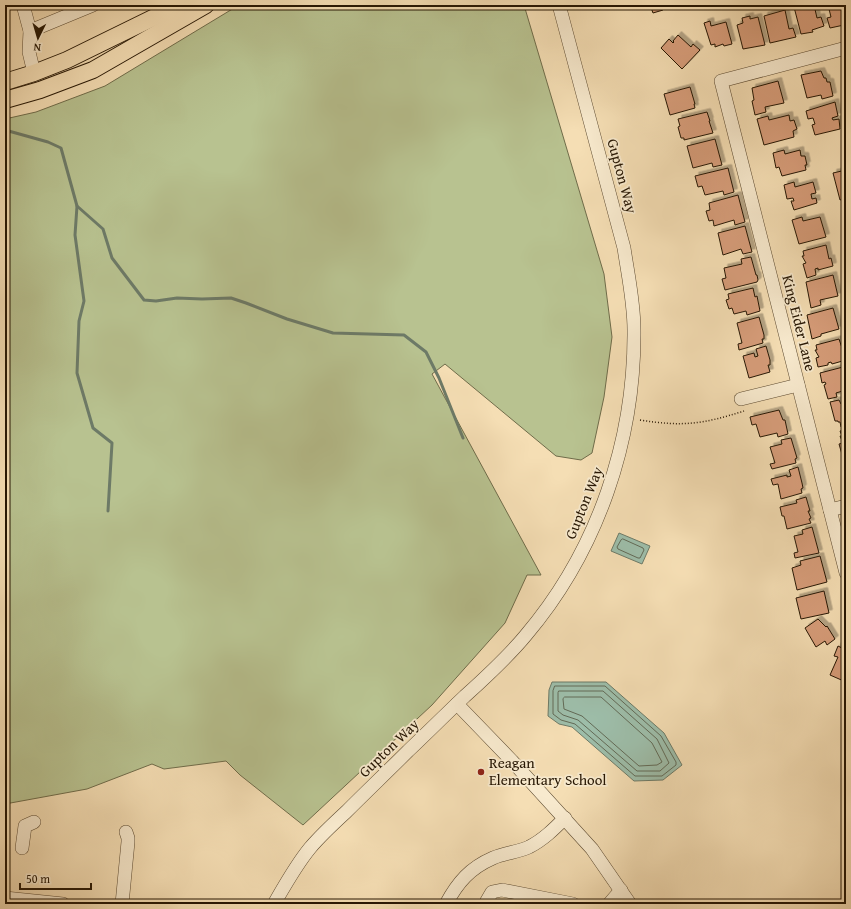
<svg xmlns="http://www.w3.org/2000/svg" width="851" height="909" font-family="'Gentium Book Plus',serif">
  <style>
    .green { fill: #b8c290; stroke: #6f6c4a }
    .water { fill: #9dbda9; stroke: #6d7a67 }
    .lines { fill: none; stroke-linecap: round; stroke-linejoin: round }
    .shore { stroke: #626a56; stroke-width: 1 }
    .stream { stroke: #6d7a67; stroke-width: 3 }
    .building { fill: #d79d7a; stroke: #261603; filter: url(#shadow) }
    .minor-casing { stroke: #5a482f; stroke-width: 14 }
    .major-casing { stroke: #261603; stroke-width: 18 }
    .path { stroke: #261603; stroke-width: 1.5; stroke-dasharray: 1 2; stroke-linecap: butt }
    .minor { stroke: #f8eace; stroke-width: 13 }
    .major { stroke: #f5deb4; stroke-width: 16 }
    .poi-dot { fill: #8f2418; stroke: #f8eace; stroke-width: 1.5 }
    .labels { text-anchor: middle; stroke-width: 3.5; stroke-linejoin: round; paint-order: stroke }
    .street-label { font-size: 15px; fill: #261603; stroke: #f8eace }
    .poi-label { font-size: 15px; fill: #261603; stroke: #f8eace; text-anchor: start }
  </style>
  <defs>
    <filter id="shadow"><feDropShadow dx="3.5" dy="-3.5" stdDeviation="0" flood-color="#0004"/></filter>
  </defs>
  <rect width="100%" height="100%" fill="#f5deb4"/>
  <filter id="stains"><feTurbulence type="fractalNoise" baseFrequency=".005" numOctaves="4"/><feColorMatrix values="0 0 0 0 .2 0 0 0 0 .09 0 0 0 0 .02 0 0 0 .5 -.17"/></filter>
  <radialGradient id="worn" r=".72"><stop offset=".6" stop-color="#630" stop-opacity="0"/><stop offset="1" stop-color="#630" stop-opacity=".3"/></radialGradient>
  <!-- green -->
  <polygon class="green" points="239,5 524,5 604,274 612,337 604,397 592,453 581,460 556,456 445,364 432,374 541,575 527,575 505,623 432,705 303,825 240,775 226,761 164,769 152,764 87,789 5,804 5,119 36,112 105,86"/>
  <!-- water -->
  <g class="water">
    <polygon points="619,533 650,546 642,564 611,551"/>
    <polygon points="552,682 606,682 664,733 682,765 663,780 634,781 572,727 559,724 548,716 549,690"/>
  </g>
  <g class="lines">
    <!-- shore -->
    <g class="shore">
      <polygon points="623,539 643,548 644,550 640,558 638,558 618,549 617,547 621,540"/>
      <polygon points="555,686 605,686 661,736 676,762 676,765 662,776 635,776 575,724 561,720 553,714 553,691"/>
      <polygon points="559,691 603,691 657,739 669,763 660,771 637,771 578,720 563,715 558,711 558,693"/>
      <polygon points="565,697 601,697 652,743 662,762 657,765 639,766 582,716 564,709 563,699"/>
    </g>
    <!-- stream -->
    <g class="stream">
      <polyline points="5,130 48,142 61,148 77,206 75,235 84,301 79,321 77,373 93,428 112,443 108,511"/>
      <polyline points="77,206 103,229 112,258 144,300 156,301 177,298 202,299 231,298 246,303 287,319 333,333 404,335 426,352 439,378 463,438"/>
    </g>
  </g>
  <!-- building -->
  <g class="building">
    <polygon points="650,5 665,5 661,6 663,10 653,13"/>
    <polygon points="801,5 814,5 817,18 821,17 824,26 812,30 813,32 801,34 794,7"/>
    <polygon points="828,5 846,5 846,21 843,22 844,25 830,28 827,18 831,17"/>
    <polygon points="785,10 789,29 793,28 796,37 770,43 764,16"/>
    <polygon points="750,16 750,19 758,17 765,45 743,49 737,25 743,23 742,18"/>
    <polygon points="710,21 711,26 726,22 732,44 724,46 723,44 715,47 715,44 711,45 704,23"/>
    <polygon points="678,35 691,47 693,44 700,50 682,69 661,48 669,39 673,43 674,42 673,41"/>
    <polygon points="821,71 824,78 826,78 827,82 830,82 833,96 822,99 821,95 807,98 801,75"/>
    <polygon points="778,81 784,103 765,107 766,112 755,115 752,101 754,100 752,88"/>
    <polygon points="690,87 695,104 694,104 695,108 670,115 664,94"/>
    <polygon points="835,102 838,116 832,118 833,120 839,119 840,129 815,135 812,125 815,124 813,118 808,119 806,111"/>
    <polygon points="707,112 710,121 709,121 713,133 684,140 684,138 681,138 678,127 680,126 678,119"/>
    <polygon points="789,115 790,121 794,120 797,129 793,131 794,137 764,145 757,119 768,116 769,120"/>
    <polygon points="715,139 722,165 713,167 712,163 693,168 687,146"/>
    <polygon points="784,150 785,154 800,150 801,156 805,156 807,165 805,165 806,170 782,176 779,167 776,168 773,153"/>
    <polygon points="728,168 734,192 724,195 723,191 705,195 702,186 698,187 695,176"/>
    <polygon points="846,170 846,198 840,200 833,173"/>
    <polygon points="794,182 795,187 813,182 816,193 811,194 812,199 816,198 817,203 794,210 791,201 794,201 793,198 787,199 784,185"/>
    <polygon points="738,195 745,222 735,225 734,220 714,226 713,220 709,221 706,211 710,210 709,203"/>
    <polygon points="802,217 803,221 820,217 826,237 799,244 792,220"/>
    <polygon points="745,226 752,252 743,254 741,249 723,255 718,233"/>
    <polygon points="826,245 829,259 831,258 833,266 818,270 818,268 815,269 816,275 807,278 803,264 806,263 802,256 804,256 803,251"/>
    <polygon points="751,257 756,275 757,275 758,280 757,282 725,290 722,279 726,278 724,268 742,264 741,259"/>
    <polygon points="833,275 838,296 820,300 821,305 811,308 806,282"/>
    <polygon points="753,288 755,297 757,296 760,311 747,315 746,311 734,314 732,308 729,309 726,300 729,299 728,294"/>
    <polygon points="833,308 839,329 821,334 821,336 812,339 807,315"/>
    <polygon points="759,317 764,335 764,339 762,339 763,343 739,350 738,344 742,343 737,323"/>
    <polygon points="839,339 846,360 832,364 831,362 828,363 828,365 818,367 816,358 819,357 815,350 817,350 816,345"/>
    <polygon points="766,346 770,360 770,365 768,365 770,372 749,378 743,356 754,353 755,357 758,356 756,349"/>
    <polygon points="843,367 844,370 846,370 846,390 836,393 837,397 828,399 824,385 826,384 825,382 822,383 820,373"/>
    <polygon points="839,400 841,404 846,403 846,426 841,427 840,422 838,422 838,421 835,421 830,402"/>
    <polygon points="779,410 783,420 785,420 788,434 778,437 777,433 760,437 756,424 752,425 750,417"/>
    <polygon points="846,430 846,457 843,458 839,444 843,443 840,436 842,436 840,431"/>
    <polygon points="791,438 797,458 795,459 796,463 772,469 770,464 775,463 770,447 782,444 781,440"/>
    <polygon points="798,467 802,483 803,488 801,489 802,493 781,499 778,484 773,485 771,479 787,475 787,477 791,476 789,470"/>
    <polygon points="806,497 810,511 808,511 811,518 809,519 811,523 787,529 784,516 782,516 780,507 797,503 796,500"/>
    <polygon points="812,527 819,553 795,558 794,553 798,552 794,536 803,534 802,530"/>
    <polygon points="820,556 827,582 797,590 792,568 801,565 800,561"/>
    <polygon points="824,591 829,613 801,619 796,598"/>
    <polygon points="818,619 826,627 827,626 835,639 827,645 825,641 816,647 805,628"/>
    <polygon points="838,646 846,650 846,682 830,675 838,657 834,656"/>
  </g>
  <g class="lines">
    <!-- minor casing -->
    <g class="minor-casing">
      <g id="minor">
        <polyline points="23,5 30,31 29,52 34,73"/>
        <polyline points="30,31 93,5"/>
        <polyline points="846,48 721,81 846,573"/>
        <polyline points="741,399 798,385"/>
        <polyline points="830,510 846,506"/>
        <polyline points="457,704 512,761 592,849 630,904"/>
        <polyline points="22,848 25,826 34,822"/>
        <polyline points="5,898 63,904"/>
        <polyline points="122,904 128,842 128,838 126,832"/>
        <path d="M274,904C285,885 296,865 310,848C321,835 334,823 346,812C367,791 388,771 408,751C427,733 446,714 465,696C486,677 508,657 526,635C598,550 635,440 634,330C634,302 628,275 624,248L559,5"/>
        <path d="M446,904C458,882 470,868 493,858C505,853 518,852 529,847C543,840 554,829 565,818"/>
        <polyline points="485,904 492,892 502,890 573,904"/>
        <polyline points="609,904 621,890"/>
      </g>
    </g>
    <!-- major casing -->
    <g class="major-casing">
      <g id="major">
        <polyline points="5,82 34,73 67,60 167,11 178,5"/>
        <polyline points="5,100 40,90 93,70 206,5"/>
      </g>
    </g>
    <!-- path -->
    <path class="path" d="M640,420C683,427 703,424 744,411"/>
    <!-- minor -->
    <use href="#minor" class="minor"/>
    <!-- major -->
    <use href="#major" class="major"/>
  </g>
  <!-- markers -->
  <circle class="poi-dot" cx="481" cy="772" r="4"/>
  <g class="labels">
    <!-- street labels -->
    <g class="street-label">
      <text transform="translate(622 176) rotate(75)" y="5">Gupton Way</text>
      <text transform="translate(799 323) rotate(76)" y="5">King Eider Lane</text>
      <text transform="translate(584 503) rotate(-68)" y="5">Gupton Way</text>
      <text transform="translate(389 748) rotate(-44)" y="5">Gupton Way</text>
    </g>
    <!-- poi labels -->
    <g class="poi-label">
      <text x="489" y="768">Reagan<tspan x="489" dy="17">Elementary School</tspan></text>
    </g>
  </g>
  <!-- margin -->
  <rect width="851" height="909" fill="none" stroke="#f5deb4" stroke-width="20"/>
  <rect x="6" y="6" width="839" height="897" fill="none" stroke="#261603" stroke-width="2"/>
  <rect x="10" y="10" width="831" height="889" fill="none" stroke="#261603"/>
  <!-- north arrow -->
  <g transform="translate(38 38) rotate(185)" stroke="#f8eace" stroke-width="3" paint-order="stroke">
  <path d="M0-3L7 15L0 10L-7 15Z" fill="#261603"/>
  <text y="-6" font-size="11" font-weight="bold" text-anchor="middle" fill="#261603">N</text>
  </g>
  <!-- scale -->
  <path d="M20 883v6h71v-6" fill="none" stroke="#261603" stroke-width="2"/>
  <text x="26" y="883" font-size="12" fill="#261603" stroke="#f8eace" stroke-width="3" paint-order="stroke">50 m</text>
  <rect width="100%" height="100%" filter="url(#stains)"/>
  <rect width="100%" height="100%" fill="url(#worn)"/>
</svg>
